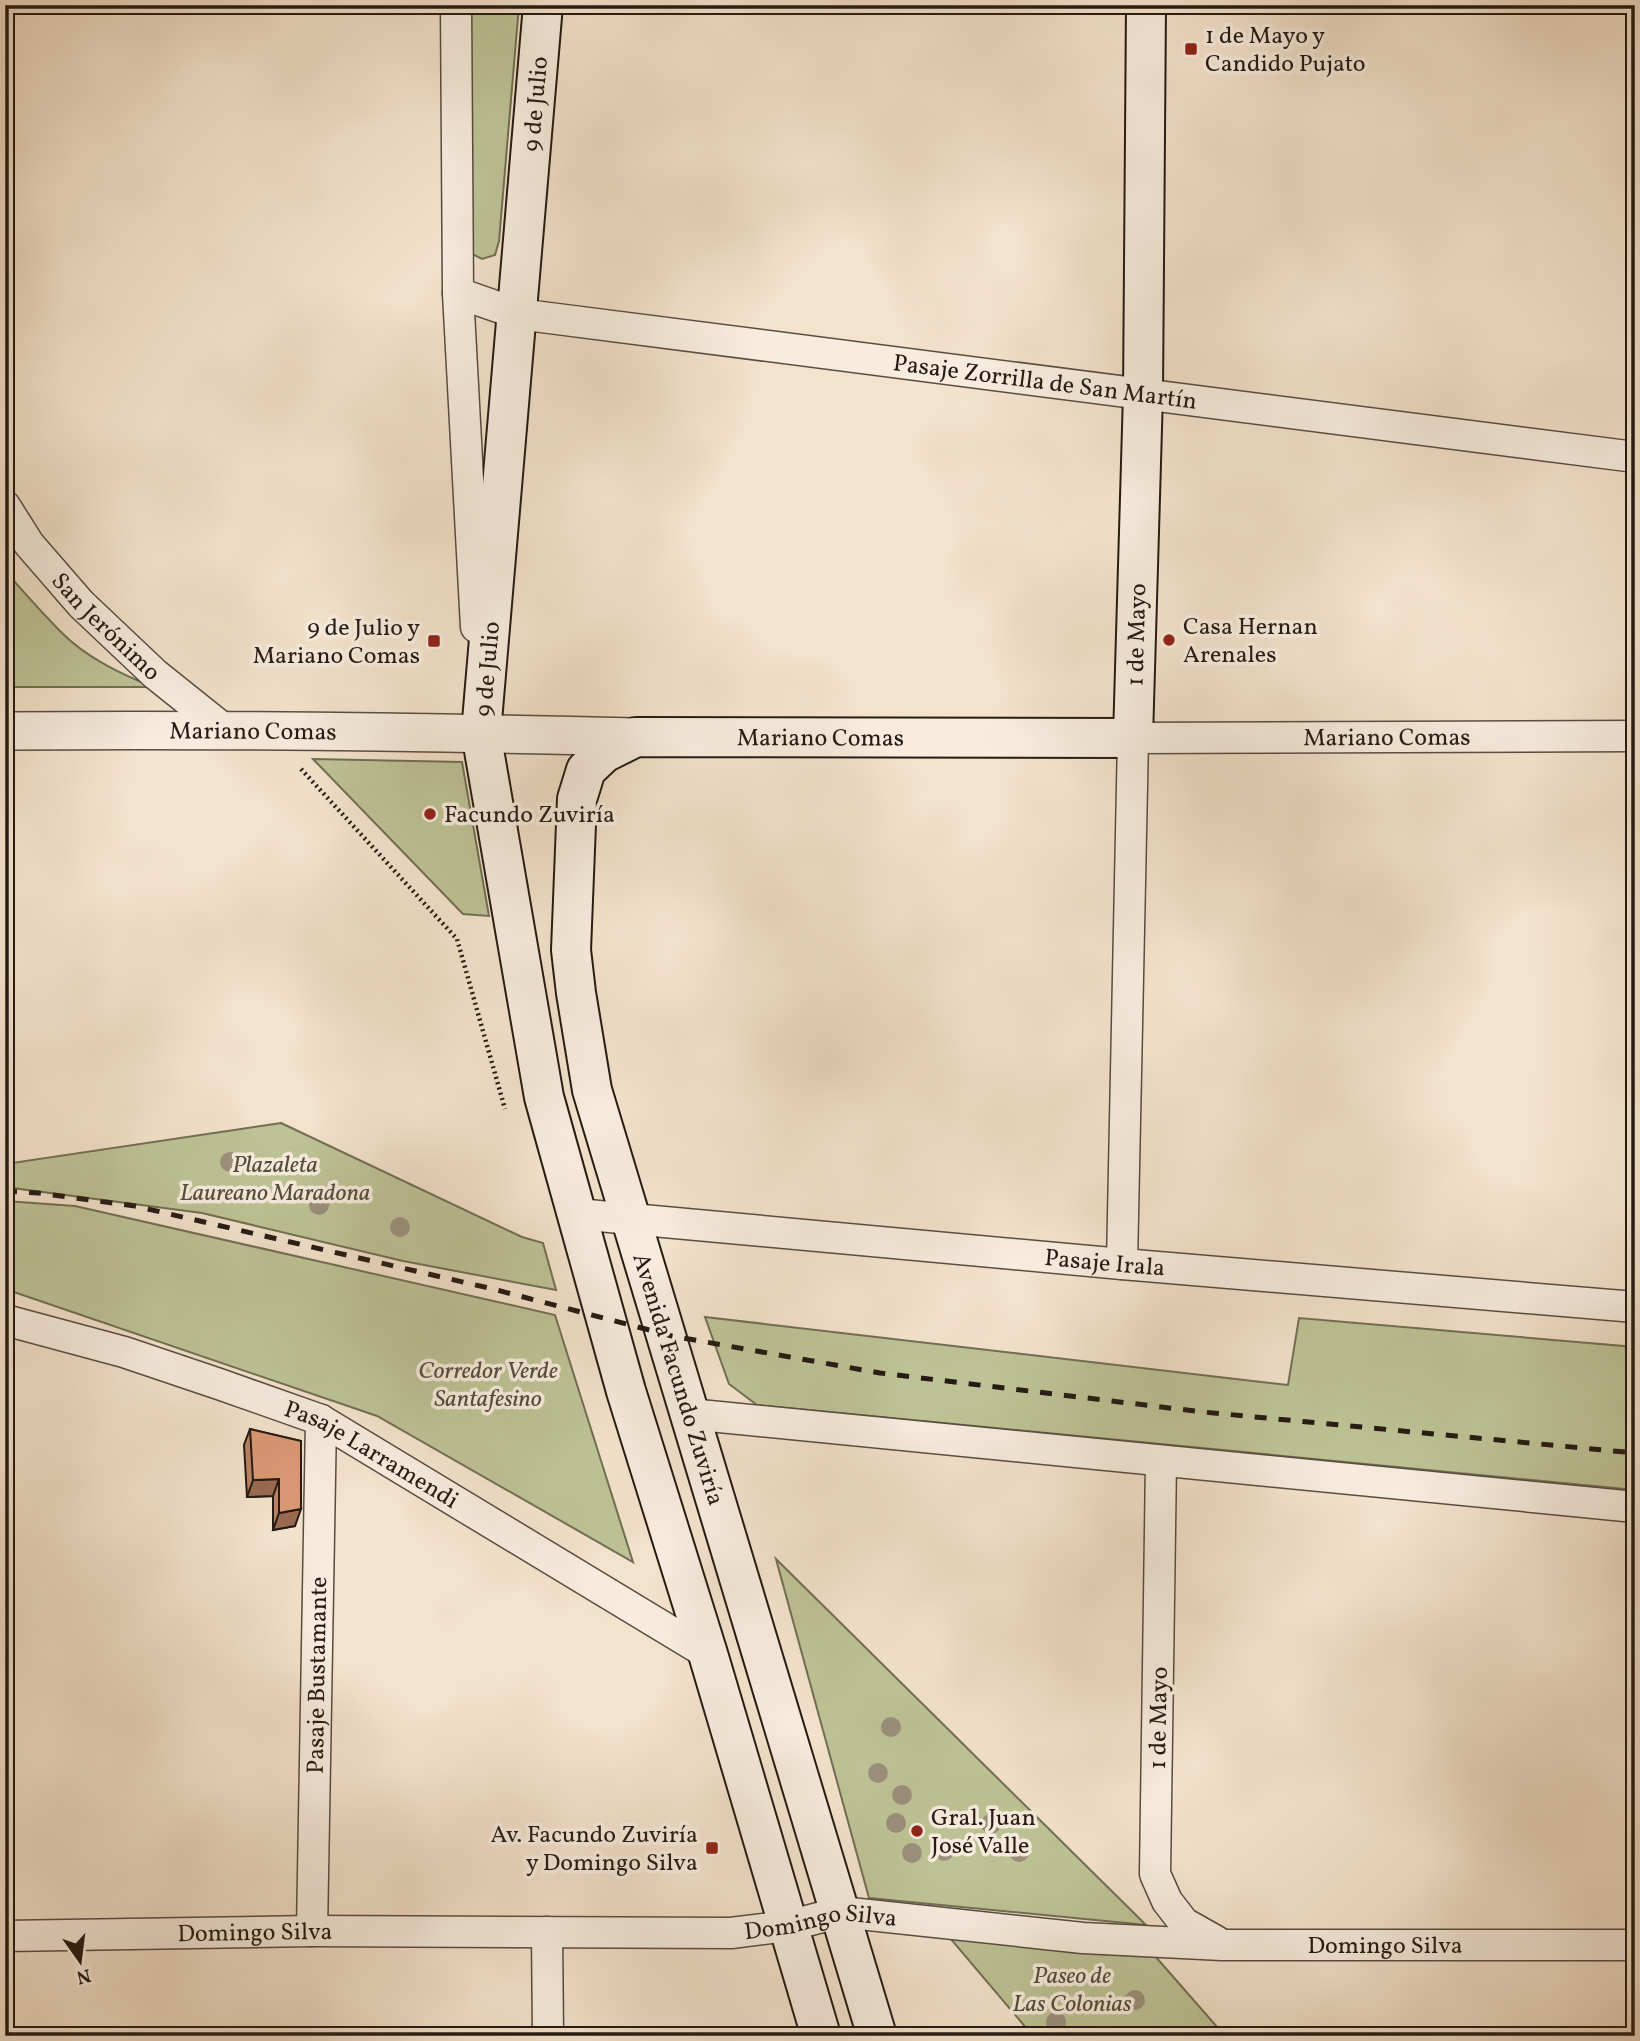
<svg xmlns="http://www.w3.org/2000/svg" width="1640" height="2041" font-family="Vollkorn,serif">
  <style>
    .green { fill: #bdc396; stroke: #716e54; stroke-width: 2 }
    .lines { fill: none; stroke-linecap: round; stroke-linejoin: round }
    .minor-casing { stroke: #584c41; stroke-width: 33 }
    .tertiary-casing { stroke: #584c41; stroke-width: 40 }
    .secondary-casing { stroke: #251a13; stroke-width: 42 }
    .path { stroke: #251a13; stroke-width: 4.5; stroke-dasharray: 2 3.5; stroke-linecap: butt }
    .minor { stroke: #f7ecde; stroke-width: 30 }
    .tertiary { stroke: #f7ecde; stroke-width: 37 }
    .secondary { stroke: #f7ecde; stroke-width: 38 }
    .rail { stroke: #251a13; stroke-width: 5; stroke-dasharray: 12 12; stroke-linecap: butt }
    .tree { fill: #9b907c }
    .wall { fill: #bb8364; stroke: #251a13; stroke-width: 2 }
    .shaded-wall { fill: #996a51; stroke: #251a13; stroke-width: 2 }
    .building { fill: #da9874; stroke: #251a13; stroke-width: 2 }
    .poi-dot { fill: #8f2418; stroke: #f7ecde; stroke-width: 2.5 }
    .labels { text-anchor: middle; stroke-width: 7; stroke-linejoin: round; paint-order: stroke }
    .poi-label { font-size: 24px; fill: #251a13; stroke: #f7ecde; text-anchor: start }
    .street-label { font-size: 24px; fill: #251a13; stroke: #f7ecde }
    .park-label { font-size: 24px; font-style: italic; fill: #534d3a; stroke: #f7ecde }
  </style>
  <rect width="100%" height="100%" fill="#f3e2cc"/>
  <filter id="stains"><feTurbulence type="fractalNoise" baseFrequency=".00286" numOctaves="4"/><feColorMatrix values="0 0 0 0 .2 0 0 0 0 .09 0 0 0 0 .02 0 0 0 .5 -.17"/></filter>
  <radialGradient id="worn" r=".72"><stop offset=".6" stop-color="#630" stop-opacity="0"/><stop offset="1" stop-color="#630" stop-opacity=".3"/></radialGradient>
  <!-- green -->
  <g class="green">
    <polygon points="467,5 519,5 499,241 495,255 482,259 472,254"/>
    <path d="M5,571C23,591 41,612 60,631C85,657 121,674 153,687H5Z"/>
    <polygon points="313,759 462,762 489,916 463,914"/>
    <polygon points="281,1123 522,1237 543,1243 556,1290 403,1261 202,1213 5,1187 5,1164"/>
    <polygon points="5,1201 75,1206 555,1315 633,1562 377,1416 5,1289"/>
    <polygon points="705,1317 1288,1385 1299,1318 1635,1347 1635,1490 757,1405 729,1384"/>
    <polygon points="776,1559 1146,1925 869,1898"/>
    <polygon points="944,1931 1148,1948 1225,2036 1033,2036"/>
  </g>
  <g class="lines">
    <!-- minor casing -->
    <g class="minor-casing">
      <g id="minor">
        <polyline points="456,5 458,293 476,627"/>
        <path id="s1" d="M458,293L518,314L1635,457"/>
        <path id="s2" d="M5,506L29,544L81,604L155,674L225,730"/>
        <path id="s3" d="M577,1214L1122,1264L1635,1307"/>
        <path id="s4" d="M1122,1264L1133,738L1635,736"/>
        <path id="s5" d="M5,1320L124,1352L219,1384L321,1420L708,1654"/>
        <polyline points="689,1414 1635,1507"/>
        <polyline points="1161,1461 1155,1874 1167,1901 1184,1923 1216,1941"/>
        <path id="s6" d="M312,1931L321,1420"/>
        <polyline points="547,1932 548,2036"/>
        <path id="s7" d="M5,1936L312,1931L731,1933L788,1926L841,1912L1083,1938L1222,1945H1635"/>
      </g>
    </g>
    <!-- tertiary casing -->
    <g class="tertiary-casing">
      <g id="tertiary">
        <path id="s8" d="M5,731C216,729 426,732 636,737"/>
      </g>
    </g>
    <!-- secondary casing -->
    <g class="secondary-casing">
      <g id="secondary">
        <polyline points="543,5 481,733 544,1097 626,1391 708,1654 821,2036"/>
        <path id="s9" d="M877,2036L592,1090L576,993L571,950L577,799L586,770L604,753L636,737L1133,738L1143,394L1146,5"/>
      </g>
    </g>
    <!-- path -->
    <polyline class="path" points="301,769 457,939 505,1109"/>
    <!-- minor -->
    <use href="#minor" class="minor"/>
    <!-- tertiary -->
    <use href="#tertiary" class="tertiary"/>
    <!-- secondary -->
    <use href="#secondary" class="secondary"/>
    <!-- rail -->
    <polyline class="rail" points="5,1191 38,1193 135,1206 493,1289 672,1336 880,1373 1203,1412 1635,1453"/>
  </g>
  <!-- trees -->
  <g class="tree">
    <circle cx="230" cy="1162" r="10"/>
    <circle cx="319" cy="1205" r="10"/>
    <circle cx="400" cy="1227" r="10"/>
    <circle cx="891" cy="1727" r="10"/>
    <circle cx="878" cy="1773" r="10"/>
    <circle cx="902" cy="1795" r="10"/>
    <circle cx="896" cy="1823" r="10"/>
    <circle cx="991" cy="1824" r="10"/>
    <circle cx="944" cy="1851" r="10"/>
    <circle cx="1019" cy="1852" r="10"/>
    <circle cx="912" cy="1853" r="10"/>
    <circle cx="1135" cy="2000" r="10"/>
    <circle cx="1056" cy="2022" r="10"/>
  </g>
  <!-- wall -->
  <polygon class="wall" points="250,1429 301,1441 295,1526 273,1530 273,1496 247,1497 244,1445"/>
  <!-- shaded-wall -->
  <g class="shaded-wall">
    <polygon points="279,1479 273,1496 247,1497 253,1480"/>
    <polygon points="301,1509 295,1526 273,1530 279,1513"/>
  </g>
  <!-- building -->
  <polygon class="building" points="250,1429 301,1441 301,1509 279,1513 279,1479 253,1480"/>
  <!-- markers -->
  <g class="poi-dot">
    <rect x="1184" y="42" width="14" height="14" rx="3.5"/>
    <circle cx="1169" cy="640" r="7"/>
    <rect x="427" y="634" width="14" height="14" rx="3.5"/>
    <circle cx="430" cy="814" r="7"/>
    <circle cx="917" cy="1831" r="7"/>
    <rect x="705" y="1841" width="14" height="14" rx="3.5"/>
  </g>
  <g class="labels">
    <!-- poi labels -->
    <g class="poi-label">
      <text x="1205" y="43">1 de Mayo y<tspan x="1205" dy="28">Candido Pujato</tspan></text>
      <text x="1183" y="634">Casa Hernan<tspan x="1183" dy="28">Arenales</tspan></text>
      <text x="420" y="635" text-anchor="end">9 de Julio y<tspan x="420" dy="28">Mariano Comas</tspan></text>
      <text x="444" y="822">Facundo Zuviría</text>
      <text x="931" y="1825">Gral. Juan<tspan x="931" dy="28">José Valle</tspan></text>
      <text x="698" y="1842" text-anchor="end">Av. Facundo Zuviría<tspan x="698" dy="28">y Domingo Silva</tspan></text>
    </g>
    <!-- street labels -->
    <g class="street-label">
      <text transform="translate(535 104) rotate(-85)" y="8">9 de Julio</text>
      <text dy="8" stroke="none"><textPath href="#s1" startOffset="595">Pasaje Zorrilla de San Martín</textPath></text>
      <text dy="8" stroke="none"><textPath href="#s2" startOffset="158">San Jerónimo</textPath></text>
      <text dy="8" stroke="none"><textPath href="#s9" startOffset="1972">1 de Mayo</textPath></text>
      <text transform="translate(487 669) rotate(-85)" y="8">9 de Julio</text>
      <text dy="8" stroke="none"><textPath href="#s8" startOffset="248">Mariano Comas</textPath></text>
      <text dy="8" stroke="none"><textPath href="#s9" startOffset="1556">Mariano Comas</textPath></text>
      <text dy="8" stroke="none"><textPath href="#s4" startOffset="780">Mariano Comas</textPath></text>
      <text dy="8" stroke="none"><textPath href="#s3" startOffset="530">Pasaje Irala</textPath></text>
      <text transform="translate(679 1379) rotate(73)" y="8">Avenida Facundo Zuviría</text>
      <text dy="8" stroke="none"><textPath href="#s5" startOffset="392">Pasaje Larramendi</textPath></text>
      <text dy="8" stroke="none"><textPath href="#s6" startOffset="256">Pasaje Bustamante</textPath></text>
      <text transform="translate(1158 1718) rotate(-89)" y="8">1 de Mayo</text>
      <text dy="8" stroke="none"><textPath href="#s7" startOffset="817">Domingo Silva</textPath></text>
      <text dy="8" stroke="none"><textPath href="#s7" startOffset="250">Domingo Silva</textPath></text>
      <text dy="8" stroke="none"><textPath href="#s7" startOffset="1384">Domingo Silva</textPath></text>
    </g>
    <!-- park labels -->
    <g class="park-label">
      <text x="275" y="1172">Plazaleta<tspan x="275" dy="28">Laureano Maradona</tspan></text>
      <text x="488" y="1378">Corredor Verde<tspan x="488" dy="28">Santafesino</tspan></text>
      <text x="1072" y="1983">Paseo de<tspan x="1072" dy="28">Las Colonias</tspan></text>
    </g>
  </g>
  <!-- margin -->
  <rect width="1640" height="2041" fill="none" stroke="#f3e2cc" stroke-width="28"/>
  <rect x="7" y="7" width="1626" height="2027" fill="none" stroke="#251a13" stroke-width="3.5"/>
  <rect x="14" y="14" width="1612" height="2013" fill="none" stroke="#251a13" stroke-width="2"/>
  <!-- north arrow -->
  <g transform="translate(80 1961) rotate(166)" stroke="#f7ecde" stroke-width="5" paint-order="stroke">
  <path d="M0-5L12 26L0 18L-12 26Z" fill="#251a13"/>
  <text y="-10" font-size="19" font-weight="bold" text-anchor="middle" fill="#251a13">N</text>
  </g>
  <rect width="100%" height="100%" filter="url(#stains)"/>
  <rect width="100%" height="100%" fill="url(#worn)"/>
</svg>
